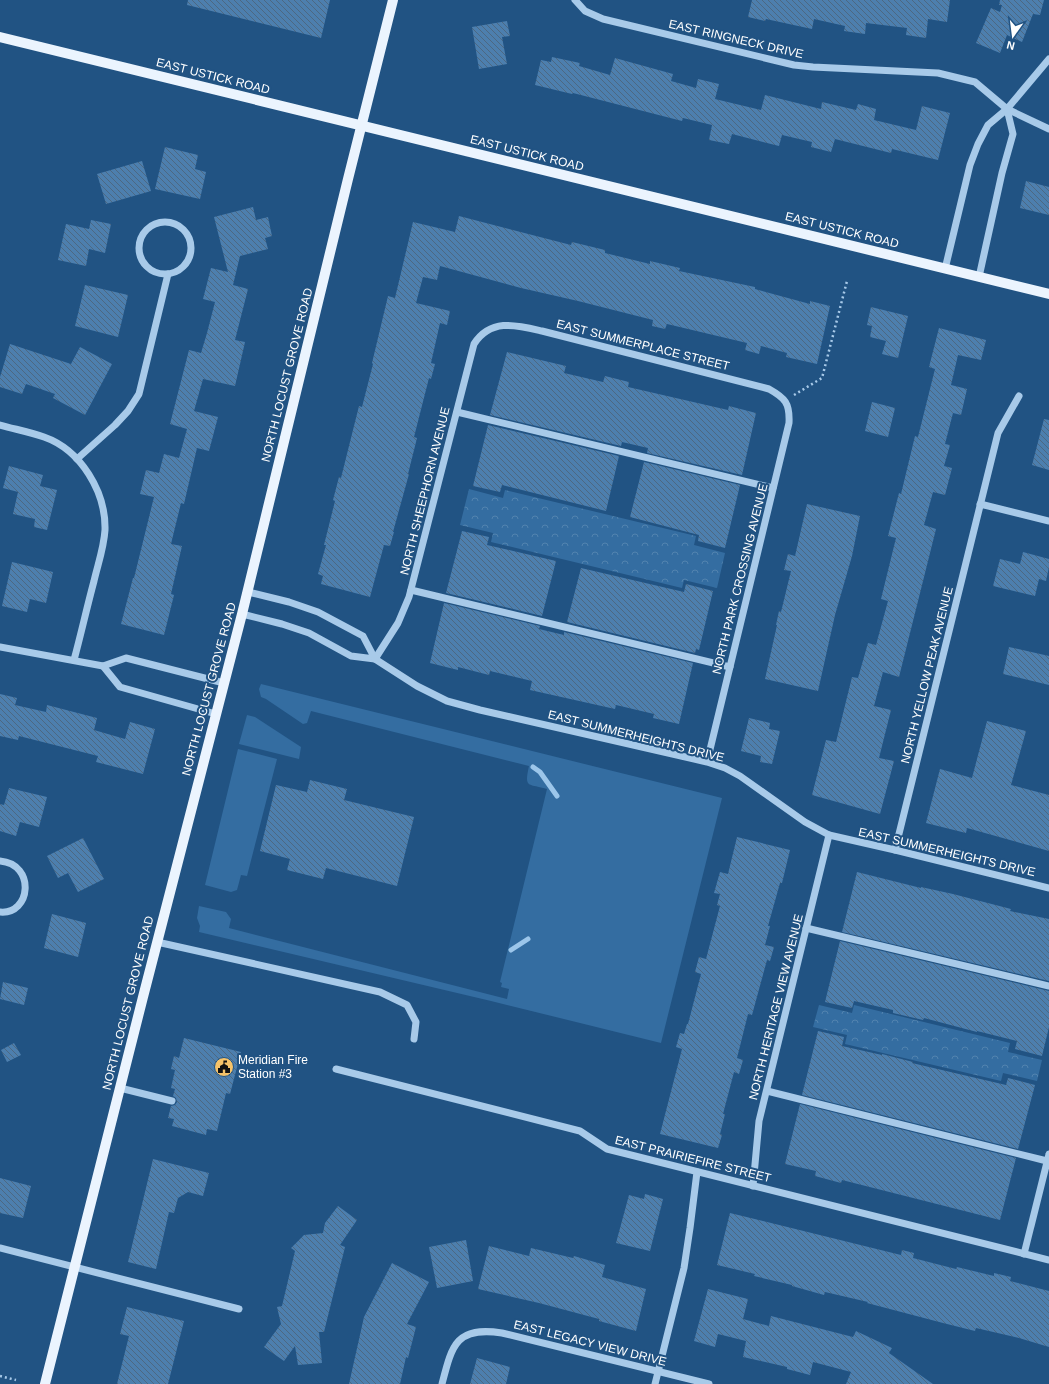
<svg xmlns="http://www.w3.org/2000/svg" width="1049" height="1384" font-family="Helvetica,sans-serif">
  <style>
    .grass { fill: #346da1 }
    .forest { fill: url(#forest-crowns) }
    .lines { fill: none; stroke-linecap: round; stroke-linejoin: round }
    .stream { stroke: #9cc6ea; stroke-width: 5 }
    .building { fill: url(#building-back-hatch) }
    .path { stroke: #a8cae9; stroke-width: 2.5; stroke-dasharray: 2 3; stroke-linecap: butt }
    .minor { stroke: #a8cae9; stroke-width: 7 }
    .major { stroke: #ebf4fe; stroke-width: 10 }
    .labels { text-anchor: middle; stroke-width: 4; stroke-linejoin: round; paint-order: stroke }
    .street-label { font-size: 12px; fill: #fff; stroke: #215383 }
    .poi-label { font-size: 12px; fill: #fff; stroke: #215383; text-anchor: start }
  </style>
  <defs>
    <pattern id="forest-crowns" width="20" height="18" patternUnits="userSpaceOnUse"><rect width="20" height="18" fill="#346da1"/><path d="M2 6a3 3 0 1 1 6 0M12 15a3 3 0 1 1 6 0" fill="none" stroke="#5283af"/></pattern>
    <pattern id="building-back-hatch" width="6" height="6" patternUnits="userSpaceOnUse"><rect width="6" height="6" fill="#4d7fae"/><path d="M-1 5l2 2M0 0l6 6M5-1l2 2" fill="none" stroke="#4d6882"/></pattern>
  </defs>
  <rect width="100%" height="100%" fill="#215383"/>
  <!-- grass -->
  <g class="grass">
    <path d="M261,684L722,798L661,1043L491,1001L199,932L200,926L197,918L199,906L226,912L231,919L229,928L507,999L509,989L501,987L502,983L500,982L547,789C528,783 524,789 529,766L311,711L307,723L303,724L266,699L261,697L259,689Z"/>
    <polygon points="247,715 255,717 301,747 299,759 239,744"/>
    <polygon points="238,749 277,759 247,876 241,875 237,890 231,892 205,885"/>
  </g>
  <!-- forest -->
  <g class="forest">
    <polygon points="469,489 503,498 505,490 696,536 694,545 725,553 717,588 684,580 682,588 491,542 493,533 460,525"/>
    <polygon points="819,1005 852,1013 854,1005 1010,1043 1008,1052 1042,1060 1037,1081 1003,1073 1001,1081 845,1044 847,1035 813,1027"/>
  </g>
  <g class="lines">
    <!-- stream -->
    <g class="stream">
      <polyline points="533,767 540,772 557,796"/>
      <polyline points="511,950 528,939"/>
    </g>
  </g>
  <!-- building -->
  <g class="building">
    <polygon points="188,0 330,0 321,38 187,5"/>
    <polygon points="752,0 950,0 947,22 928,19 926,38 906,35 907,28 866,23 865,34 844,31 845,26 814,19 812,29 766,19 765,21 748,17"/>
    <polygon points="1000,0 1044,0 1040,15 1033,14 1022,42 1007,35 1000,53 976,43 991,8 1000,12 1002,5 999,5"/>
    <polygon points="507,21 510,36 502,37 507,64 479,69 472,27"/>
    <polygon points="552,57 580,63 579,66 610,75 615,58 673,74 671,81 696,88 698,79 719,84 715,99 761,110 765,95 821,109 822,102 856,110 858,104 876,109 874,120 916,130 922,106 950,113 938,160 892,149 891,153 835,139 831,152 811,147 812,142 782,135 779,146 732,134 729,144 709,140 712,125 683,118 682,121 573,93 572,94 535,85 541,60 551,62"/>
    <polygon points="165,147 198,155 195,169 206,172 200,199 155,189"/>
    <polygon points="142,161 151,191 106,204 97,174"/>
    <polygon points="1026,181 1049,187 1049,215 1020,208"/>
    <polygon points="253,207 256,220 268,217 272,236 265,238 268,249 240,256 233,285 248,289 235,340 245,342 235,386 203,379 194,411 218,417 209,451 197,448 184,504 181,503 171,544 182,546 171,594 174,595 164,635 121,624 133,578 134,578 154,497 140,494 146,470 159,473 164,454 179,458 187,429 170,424 189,350 201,353 207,333 215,302 203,299 211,268 228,272 214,217"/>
    <polygon points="459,216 571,245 572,242 605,250 605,253 650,264 650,261 680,268 679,271 755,287 755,289 810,304 810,301 830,306 817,364 786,357 787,353 761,346 759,354 745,350 747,343 667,324 665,329 652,326 653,320 578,301 521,288 440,266 437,280 423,277 416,303 450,311 447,325 440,323 431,363 435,364 431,379 429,378 414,437 417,438 408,474 409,474 393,532 394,532 390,546 384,545 370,597 321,584 323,576 318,574 326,545 324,545 335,501 333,500 339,477 341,478 359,406 362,407 373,364 372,363 388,296 395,298 413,222 455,232"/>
    <polygon points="91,220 111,224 105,253 89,249 86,266 58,260 66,224 89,229"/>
    <polygon points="85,285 128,295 118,337 75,326"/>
    <polygon points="871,307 908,316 898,358 882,354 886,341 870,337 872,326 867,325"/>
    <polygon points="939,328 986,340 981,360 958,355 951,385 967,389 961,415 953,413 945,444 950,445 944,466 952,468 945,495 933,492 924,525 936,529 899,677 883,672 874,706 891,710 879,758 894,761 880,814 812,795 826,740 836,742 852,677 858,678 868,643 876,645 888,601 881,599 896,538 888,536 899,493 901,494 915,436 918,437 935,369 929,367"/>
    <polygon points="10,344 71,364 80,347 112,364 85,415 53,398 55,394 26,384 22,394 0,387 0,377"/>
    <polygon points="507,352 566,366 564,373 603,382 605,376 629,382 628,387 728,410 729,406 756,413 742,475 647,453 648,448 622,442 621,446 490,415"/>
    <polygon points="872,402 895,408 888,437 865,431"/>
    <polygon points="1044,419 1049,420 1049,470 1032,465"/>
    <polygon points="488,425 619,456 606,511 502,485 500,492 473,486"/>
    <polygon points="644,462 740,485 725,548 698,541 699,535 630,517"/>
    <polygon points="9,466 43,475 40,486 57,490 47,530 34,527 35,519 13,514 18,492 3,488"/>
    <polygon points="807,504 860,516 852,556 835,615 818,691 765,679 777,625 776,625 779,611 781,612 791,571 784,570 788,554 795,556"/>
    <polygon points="462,531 489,537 487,545 556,561 542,616 446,593"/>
    <polygon points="1023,552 1049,559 1049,567 1046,581 1039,579 1035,596 993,586 1000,559 1020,564"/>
    <polygon points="12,562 53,572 46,603 30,599 27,612 2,606"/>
    <polygon points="581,568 684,592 686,584 713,591 699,650 696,649 695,653 567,622"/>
    <polygon points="444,603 540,626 539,629 564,635 564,632 693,663 679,724 653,718 654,714 616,705 615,709 530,690 532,681 490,671 489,675 458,667 458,670 430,663"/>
    <polygon points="1009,647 1049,656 1049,685 1003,674"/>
    <polygon points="0,694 17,698 15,705 46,712 47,705 97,718 94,730 125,739 130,722 155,729 143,774 96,762 98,756 19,736 18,740 0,736"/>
    <polygon points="749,718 770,723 769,729 780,731 772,764 760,762 761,756 741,751"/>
    <polygon points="987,721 1026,731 1011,785 1049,795 1049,851 967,828 966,833 926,823 940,769 972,778"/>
    <polygon points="310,780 347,789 344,800 414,817 397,886 326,868 323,879 287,870 290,859 260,851 276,785 307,792"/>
    <polygon points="9,788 47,797 39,827 20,822 16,836 0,831 0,804 4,805"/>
    <polygon points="737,837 790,850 782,883 780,883 768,926 770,926 765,945 774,947 770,961 767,960 752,1015 748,1014 737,1058 743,1060 739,1074 734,1072 723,1114 725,1114 720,1134 722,1135 718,1148 660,1134 682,1049 676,1047 680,1033 684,1034 687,1024 688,1024 701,974 695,972 699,957 706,959 720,906 717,905 720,894 714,893 720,872 728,874"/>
    <polygon points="83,838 104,879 78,892 68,873 58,878 47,856"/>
    <polygon points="857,872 921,888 921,887 953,894 1011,909 1010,911 1049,919 1049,981 842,932"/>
    <polygon points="52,914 86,923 78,957 44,948"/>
    <polygon points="840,941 1049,991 1049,1027 1042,1056 1015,1049 1017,1041 977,1031 977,1032 924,1018 923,1020 893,1013 893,1010 854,1001 852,1008 825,1002"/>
    <polygon points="3,982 28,988 24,1005 0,999"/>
    <polygon points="818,1031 844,1037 842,1046 882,1055 882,1054 913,1062 912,1063 1006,1085 1008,1078 1035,1085 1018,1149 802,1095"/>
    <polygon points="184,1038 241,1052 230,1094 226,1093 217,1131 207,1129 206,1135 172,1126 174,1119 168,1118 171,1106 175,1105 177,1102 176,1098 173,1096 175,1089 171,1088 175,1070 171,1069 174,1056 179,1058"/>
    <polygon points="14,1043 21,1055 7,1062 1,1050"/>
    <polygon points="800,1104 1016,1158 1000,1220 842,1180 841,1183 815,1176 816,1171 785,1164"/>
    <polygon points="153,1159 209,1173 203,1196 188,1192 178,1198 174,1213 169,1212 156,1269 128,1262"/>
    <polygon points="0,1178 31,1186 23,1218 0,1213"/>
    <polygon points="645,1194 663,1199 650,1251 616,1243 629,1195 644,1199"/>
    <polygon points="338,1206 357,1220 340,1245 345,1247 324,1332 319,1332 322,1363 298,1365 295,1346 284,1361 264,1347 281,1324 277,1307 282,1306 295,1251 291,1248 304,1235 323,1233 325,1223"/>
    <polygon points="730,1213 901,1255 902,1250 914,1253 913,1258 956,1269 957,1267 994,1276 994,1273 1011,1277 1010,1281 1049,1291 1049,1347 1019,1338 976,1328 975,1331 943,1323 867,1303 868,1302 825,1292 824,1295 792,1286 792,1285 754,1276 755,1274 717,1265"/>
    <polygon points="466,1240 473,1281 437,1288 429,1247"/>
    <polygon points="489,1246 529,1256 531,1248 573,1258 574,1256 605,1265 602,1277 646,1289 636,1331 599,1321 599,1319 539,1303 478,1289"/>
    <polygon points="392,1263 429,1282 407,1324 416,1327 408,1358 406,1357 400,1384 349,1384 364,1317"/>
    <polygon points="708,1289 748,1299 743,1319 769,1326 771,1316 853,1337 856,1331 892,1348 889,1353 933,1384 846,1384 851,1372 813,1362 810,1375 787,1369 787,1367 743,1357 746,1341 718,1334 715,1347 694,1341"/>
    <polygon points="127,1307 184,1321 168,1384 117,1384 129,1336 120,1334"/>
    <polygon points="477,1358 510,1367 506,1384 470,1384"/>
  </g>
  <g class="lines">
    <!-- path -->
    <g class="path">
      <polyline points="794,395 822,378 847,281"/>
      <polyline points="0,1376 16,1380"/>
    </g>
    <!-- minor -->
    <g class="minor">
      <polyline points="575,0 585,11 603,19 794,65 813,67 938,73 975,82 1007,109 1049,129"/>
      <polyline points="1007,109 1049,59"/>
      <circle cx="165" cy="248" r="26"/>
      <polyline points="945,269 970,165 978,144 988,125 1007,109 1013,134 1002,173 979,277"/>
      <polyline points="457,412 773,488"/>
      <path d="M0,425C14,429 30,432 44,437C81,450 106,492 105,530C104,547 98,564 94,581C87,607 81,634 74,660"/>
      <polyline points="77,459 115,425 128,411 139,394 168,274"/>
      <polyline points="980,504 1049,521"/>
      <polyline points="411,590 730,667"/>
      <polyline points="242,614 282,624 309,633 351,656 375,659 363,636 318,612 289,602 248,592"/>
      <polyline points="0,647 103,666"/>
      <polyline points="216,714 120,687 103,666 126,658 224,683"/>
      <path d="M707,762L789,423C790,403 785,398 769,389L542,331C516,325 491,318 474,344L409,597L398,623L375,659L417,686L447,701L480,710L707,762L725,768L740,776L805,822L829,835L895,850L1049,888"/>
      <polyline points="895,850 998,433 1019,396"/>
      <path d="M0,861C36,864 31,915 0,912"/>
      <polyline points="806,928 1049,986"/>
      <polyline points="157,942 380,992 407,1005 416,1022 414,1039"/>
      <polyline points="336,1069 580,1131 607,1149 1049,1260"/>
      <polyline points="120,1088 172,1101"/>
      <polyline points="767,1091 1047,1161"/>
      <polyline points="753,1186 759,1121 829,835"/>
      <polyline points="0,1248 239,1309"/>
      <polyline points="1024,1254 1049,1154"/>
      <path d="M442,1384C452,1345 456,1326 502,1333L709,1384"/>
      <polyline points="655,1384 684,1268 690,1228 697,1172"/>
    </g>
    <!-- major -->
    <g class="major">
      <polyline points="0,37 1049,294"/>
      <polyline points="45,1384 143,997 242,614 348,179 393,0"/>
    </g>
  </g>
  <!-- icons -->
  <defs>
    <g id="civic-disc" transform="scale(1)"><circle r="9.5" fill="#f6c369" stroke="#215383"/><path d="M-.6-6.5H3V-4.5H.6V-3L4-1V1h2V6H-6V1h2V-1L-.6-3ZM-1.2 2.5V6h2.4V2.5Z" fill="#111"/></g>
  </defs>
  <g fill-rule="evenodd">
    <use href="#civic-disc" x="224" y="1067"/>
  </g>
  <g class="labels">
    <!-- street labels -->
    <g class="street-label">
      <text transform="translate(736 39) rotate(13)" y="4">EAST RINGNECK DRIVE</text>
      <text transform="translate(213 76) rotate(14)" y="4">EAST USTICK ROAD</text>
      <text transform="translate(527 153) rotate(14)" y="4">EAST USTICK ROAD</text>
      <text transform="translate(842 230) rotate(14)" y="4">EAST USTICK ROAD</text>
      <text transform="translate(643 345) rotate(14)" y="4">EAST SUMMERPLACE STREET</text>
      <text transform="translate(287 375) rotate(-76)" y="4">NORTH LOCUST GROVE ROAD</text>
      <text transform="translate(425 491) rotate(-76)" y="4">NORTH SHEEPHORN AVENUE</text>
      <text transform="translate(740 579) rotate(-76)" y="4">NORTH PARK CROSSING AVENUE</text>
      <text transform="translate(927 675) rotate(-76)" y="4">NORTH YELLOW PEAK AVENUE</text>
      <text transform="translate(209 689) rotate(-75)" y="4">NORTH LOCUST GROVE ROAD</text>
      <text transform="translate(636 736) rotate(14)" y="4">EAST SUMMERHEIGHTS DRIVE</text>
      <text transform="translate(947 852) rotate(13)" y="4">EAST SUMMERHEIGHTS DRIVE</text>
      <text transform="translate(128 1003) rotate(-76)" y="4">NORTH LOCUST GROVE ROAD</text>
      <text transform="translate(776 1007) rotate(-76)" y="4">NORTH HERITAGE VIEW AVENUE</text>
      <text transform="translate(693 1159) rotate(14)" y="4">EAST PRAIRIEFIRE STREET</text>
      <text transform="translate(590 1343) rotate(14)" y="4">EAST LEGACY VIEW DRIVE</text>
    </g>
    <!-- poi labels -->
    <g class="poi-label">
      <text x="238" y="1064">Meridian Fire<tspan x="238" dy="14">Station #3</tspan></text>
    </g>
  </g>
  <!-- north arrow -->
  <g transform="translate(1013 36) rotate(194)" stroke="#215383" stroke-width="3" paint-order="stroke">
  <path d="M0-3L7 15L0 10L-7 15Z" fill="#ffffff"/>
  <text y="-6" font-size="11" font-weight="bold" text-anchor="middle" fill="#ffffff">N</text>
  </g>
</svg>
